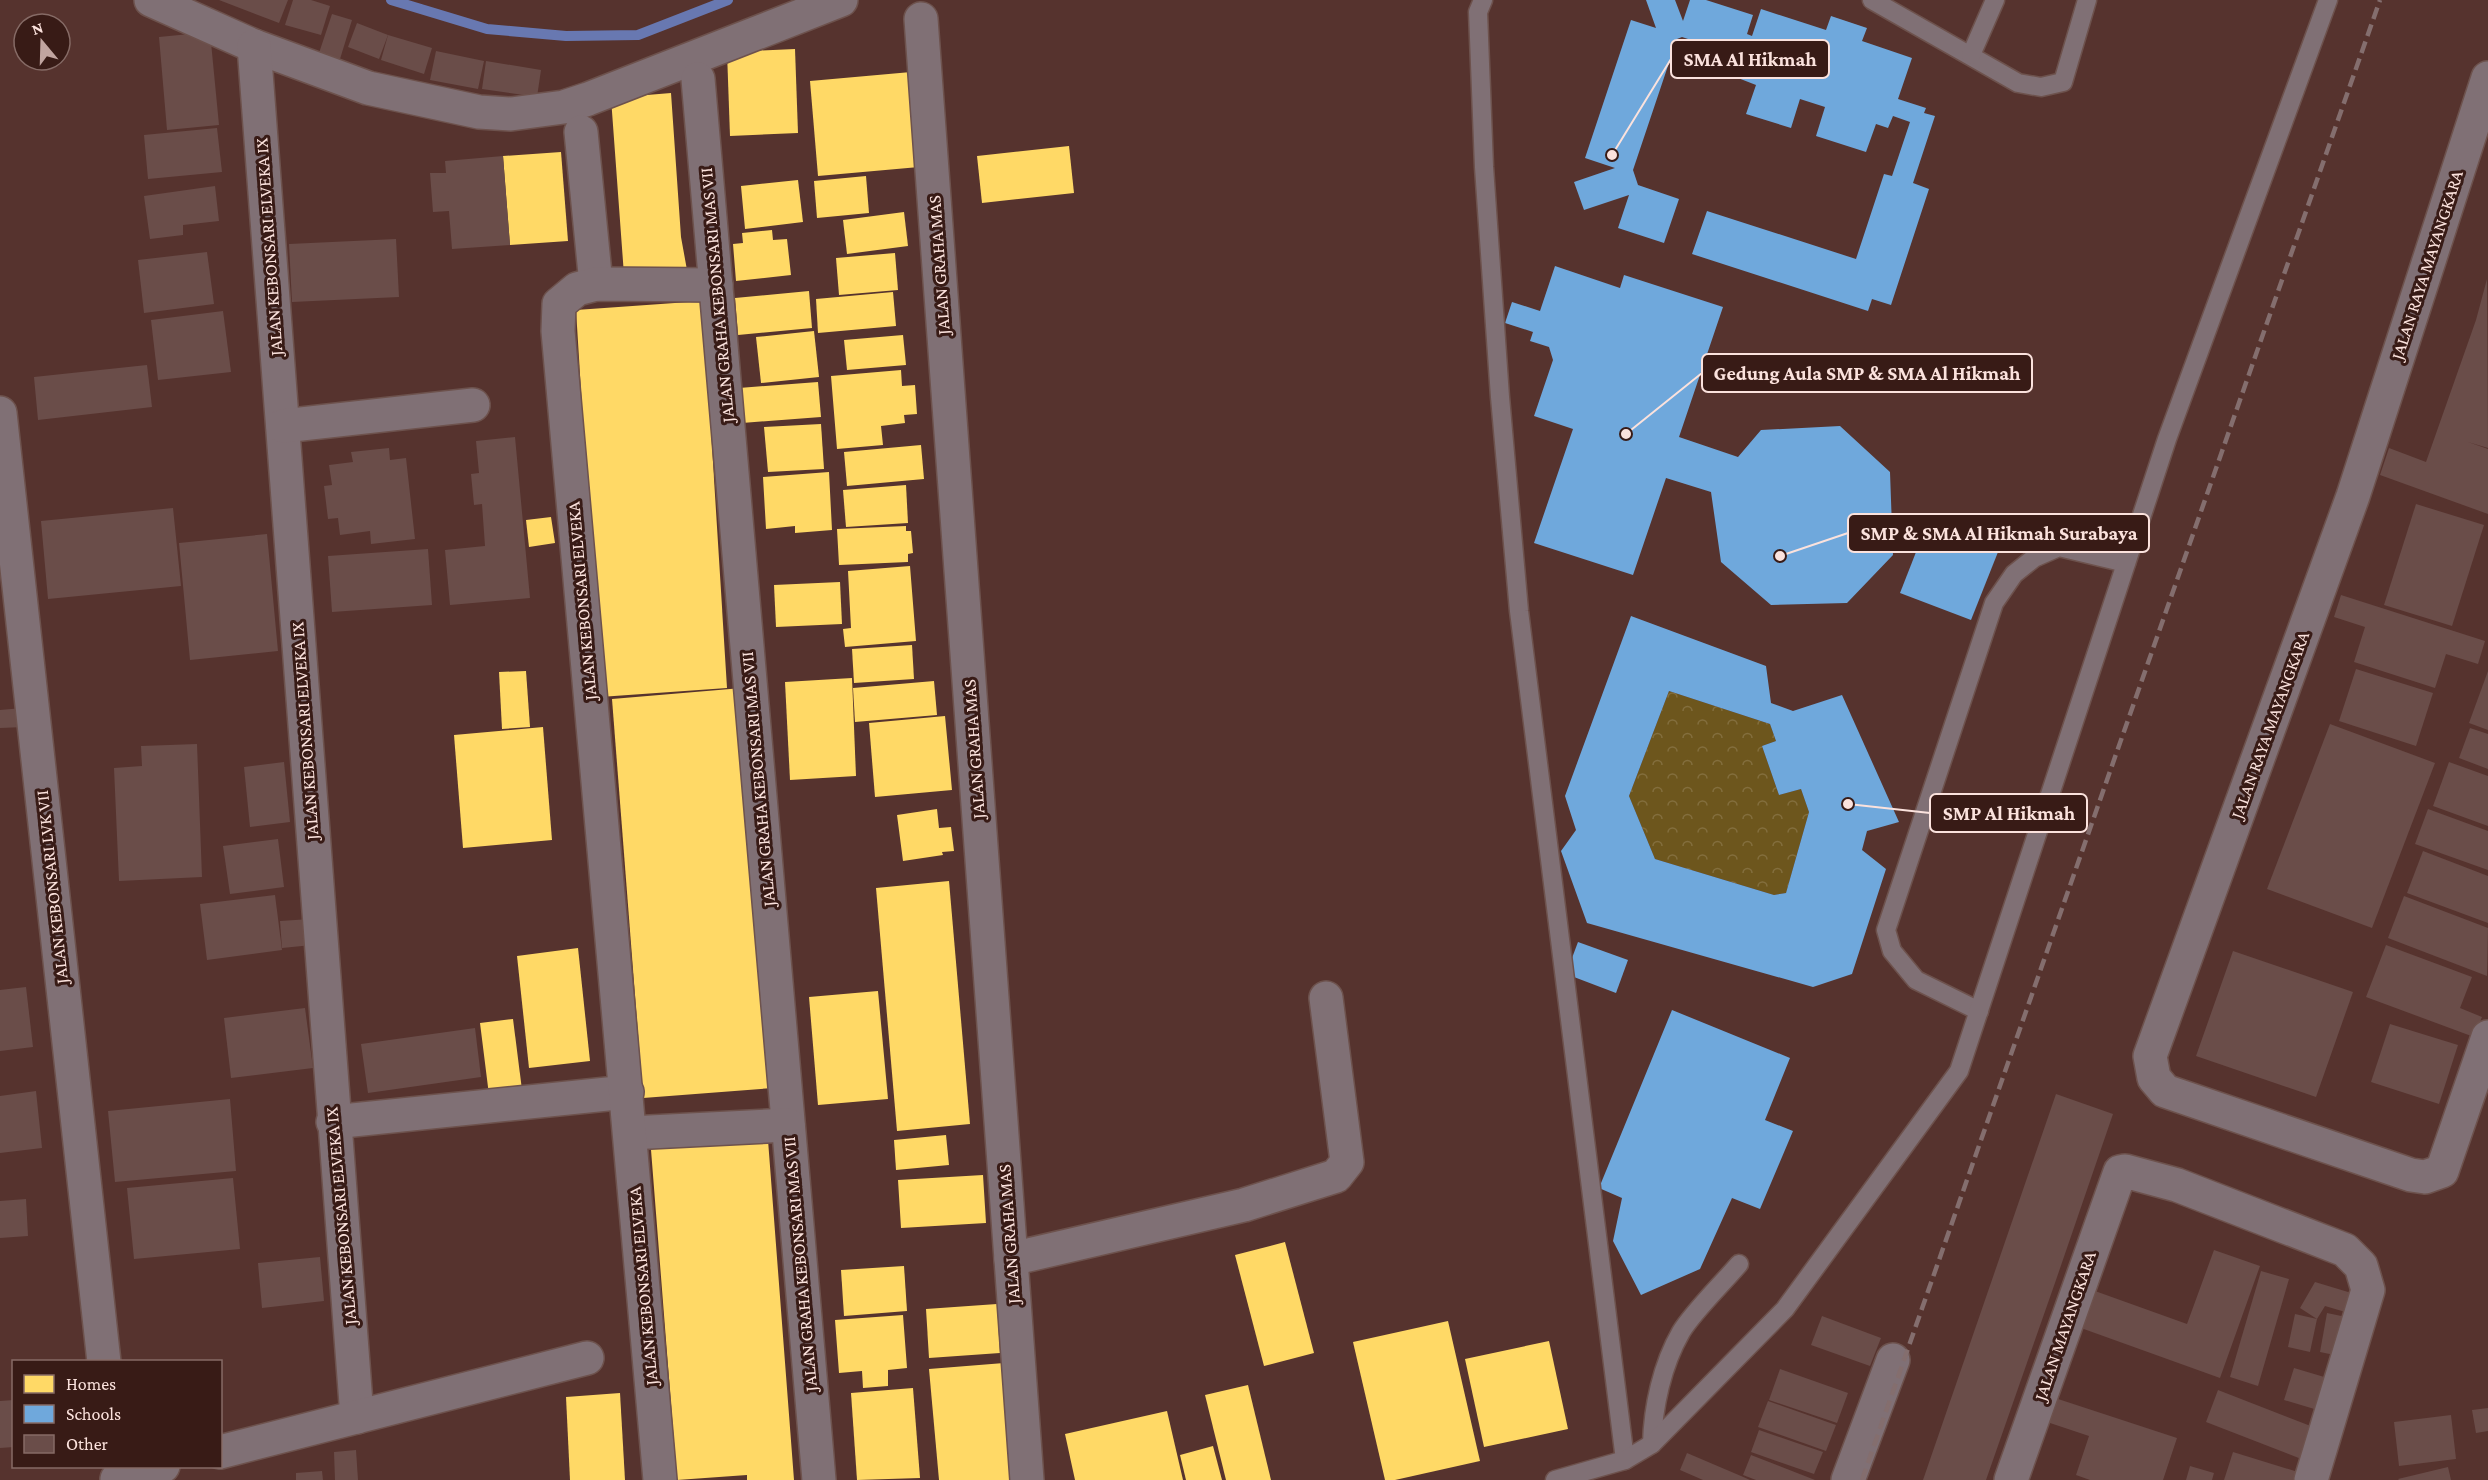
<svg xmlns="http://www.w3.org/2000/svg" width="2488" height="1480" font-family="'Crimson Pro',serif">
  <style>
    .forest { fill: url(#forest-crowns) }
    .homes { fill: #ffd966 }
    .schools { fill: #6fa8dc; fill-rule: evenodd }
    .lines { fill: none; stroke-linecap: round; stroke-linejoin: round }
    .stream { stroke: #6878b1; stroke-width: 10 }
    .building { fill: #6a4d49 }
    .service-casing { stroke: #6d524d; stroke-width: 21 }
    .minor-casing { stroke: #6d524d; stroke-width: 36 }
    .service { stroke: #807075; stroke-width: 18 }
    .minor { stroke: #807075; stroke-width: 33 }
    .rail { stroke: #846e6e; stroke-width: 4.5; stroke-dasharray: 12 6; stroke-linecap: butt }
    .labels { text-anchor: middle; stroke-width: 6; stroke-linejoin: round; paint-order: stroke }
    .street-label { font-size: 18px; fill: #fbe2dd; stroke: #381b16 }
    .leader { fill: none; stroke: #fbe2dd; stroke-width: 2 }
    .callout-dot { fill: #fbe2dd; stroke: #381b16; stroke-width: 2 }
    .callout { fill: #381b16; stroke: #fbe2dd; stroke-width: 2 }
    .callout-label { font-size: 20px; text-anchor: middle; font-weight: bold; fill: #fbe2dd }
  </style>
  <defs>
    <pattern id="forest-crowns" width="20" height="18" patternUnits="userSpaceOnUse" patternTransform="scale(1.5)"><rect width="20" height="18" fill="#6d561d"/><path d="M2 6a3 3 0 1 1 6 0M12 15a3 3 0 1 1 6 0" fill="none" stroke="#836e3d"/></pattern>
  </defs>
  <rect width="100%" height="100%" fill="#56332e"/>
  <!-- forest -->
  <polygon class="forest" points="1669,691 1770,724 1776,741 1762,746 1779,795 1801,789 1809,812 1786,893 1774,895 1655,859 1629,796"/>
  <!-- homes -->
  <g class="homes">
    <polygon points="795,49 798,133 730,136 727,52"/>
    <polygon points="911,72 919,167 818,176 810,81"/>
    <polygon points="671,93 681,237 687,270 624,275 611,98"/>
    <polygon points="1069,146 1074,193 982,203 977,156"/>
    <polygon points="561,152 568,241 510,245 503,156"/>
    <polygon points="866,176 869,213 817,218 814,181"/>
    <polygon points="798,180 803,222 745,229 741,186"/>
    <polygon points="904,212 908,246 847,254 843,220"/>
    <polygon points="772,230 773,240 787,239 791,275 736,281 733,244 743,243 742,233"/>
    <polygon points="895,253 898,290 839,295 836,258"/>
    <polygon points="809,291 812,328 738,335 735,298"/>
    <polygon points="893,292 896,326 818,333 816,299"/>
    <polygon points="703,301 727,688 600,697 576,310"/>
    <polygon points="814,331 819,377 761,383 756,337"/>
    <polygon points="903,335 906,365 847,370 844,340"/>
    <polygon points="901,370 902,386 915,385 917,414 904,415 905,423 881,426 883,445 837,449 831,376"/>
    <polygon points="818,382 821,417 742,423 739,388"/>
    <polygon points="821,424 824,469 768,472 764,427"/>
    <polygon points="921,445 924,479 847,486 844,452"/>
    <polygon points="829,472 832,530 795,533 795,526 766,529 763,477"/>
    <polygon points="906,485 908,523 846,527 843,490"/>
    <polygon points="551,517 555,543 529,547 526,520"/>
    <polygon points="906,526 906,531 911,531 913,553 908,554 908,562 839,565 837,529"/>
    <polygon points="910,566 916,641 845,647 843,629 851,628 848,571"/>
    <polygon points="840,582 842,624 776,627 774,585"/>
    <polygon points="912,645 914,679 854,683 852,649"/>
    <polygon points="526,671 530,727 502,729 499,672"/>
    <polygon points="852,678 856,776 790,780 785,682"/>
    <polygon points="934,681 937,715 855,722 853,688"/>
    <polygon points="742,688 773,1088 643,1098 612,699"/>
    <polygon points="945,716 952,790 875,797 869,723"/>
    <polygon points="543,727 552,840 463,848 454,735"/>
    <polygon points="937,809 939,828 951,827 954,851 942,852 943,855 903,861 897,815"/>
    <polygon points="949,881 970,1124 897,1131 876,888"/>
    <polygon points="578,948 590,1061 529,1068 517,956"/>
    <polygon points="878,991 888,1099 818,1105 809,997"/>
    <polygon points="513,1019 522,1090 489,1095 480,1023"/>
    <polygon points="767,1127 794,1480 747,1480 747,1475 677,1480 650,1137"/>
    <polygon points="946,1135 949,1165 896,1170 894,1140"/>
    <polygon points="983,1175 986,1223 901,1228 898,1180"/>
    <polygon points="1285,1242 1314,1353 1264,1366 1235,1255"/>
    <polygon points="904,1266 907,1311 844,1316 841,1270"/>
    <polygon points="997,1304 1000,1353 929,1358 926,1309"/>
    <polygon points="903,1315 907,1368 888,1370 888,1386 863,1388 862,1371 839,1373 835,1320"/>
    <polygon points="1448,1321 1480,1461 1395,1480 1385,1480 1353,1342"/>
    <polygon points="1549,1341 1568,1429 1484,1447 1465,1359"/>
    <polygon points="1004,1363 1014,1480 939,1480 929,1369"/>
    <polygon points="1248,1385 1271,1480 1226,1480 1205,1395"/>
    <polygon points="913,1388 920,1478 857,1480 851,1393"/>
    <polygon points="620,1393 625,1480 570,1480 566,1397"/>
    <polygon points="1167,1411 1183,1480 1075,1480 1065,1434"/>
    <polygon points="1213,1446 1222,1480 1186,1480 1180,1455"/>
  </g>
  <!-- schools -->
  <g class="schools">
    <polygon points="1646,0 1675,0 1683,21 1690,0 1706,0 1753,15 1747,34 1752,36 1761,9 1826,30 1831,16 1867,28 1862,41 1912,58 1898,99 1926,108 1924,113 1935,116 1913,183 1929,189 1891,305 1872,299 1868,311 1692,254 1707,211 1856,259 1884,174 1892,176 1910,122 1893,116 1888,128 1876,124 1866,152 1816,136 1825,107 1800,99 1791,128 1746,114 1756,85 1738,78 1748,47 1743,46 1739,56 1682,37 1677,39 1633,170 1638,185 1679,199 1664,243 1618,228 1629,195 1584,210 1574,182 1615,168 1585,158 1631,20 1656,28"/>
    <polygon points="1555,266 1620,288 1624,275 1723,307 1679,437 1738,457 1761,430 1840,426 1890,472 1893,555 1847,603 1771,605 1721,562 1711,492 1666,478 1633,575 1534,543 1573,429 1534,416 1553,360 1549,347 1530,341 1533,332 1505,323 1512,302 1540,311"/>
    <polygon points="1927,524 1998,552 1971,620 1900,593"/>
    <path d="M1631,616L1766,666L1771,703L1793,711L1842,695L1899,822L1867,831L1862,850L1886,869L1852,974L1813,987L1587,923L1561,851L1576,830L1565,796ZM1669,691L1770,724L1776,741L1762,746L1779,795L1801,789L1809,812L1786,893L1774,895L1655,859L1629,796Z"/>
    <polygon points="1578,942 1628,960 1616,993 1566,974"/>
    <polygon points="1672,1010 1790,1058 1765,1120 1793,1131 1760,1209 1732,1198 1700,1269 1641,1295 1613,1241 1622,1198 1599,1188"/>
  </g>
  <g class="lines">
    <!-- stream -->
    <polyline class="stream" points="391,0 487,29 566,36 638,35 728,0"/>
  </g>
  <!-- building -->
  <g class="building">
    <polygon points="219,0 288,0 279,23"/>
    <polygon points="293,0 311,0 330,6 321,35 285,25"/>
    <polygon points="332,14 352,20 340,59 319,53"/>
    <polygon points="357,23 388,35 379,59 348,47"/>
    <polygon points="210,32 219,125 167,130 159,37"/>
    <polygon points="388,35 432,48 424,74 381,60"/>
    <polygon points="436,51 484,61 478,89 430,80"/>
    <polygon points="486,61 541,70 537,97 482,89"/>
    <polygon points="217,128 222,172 148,179 144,135"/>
    <polygon points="503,156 510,245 452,249 449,211 433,212 430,173 446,173 445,161"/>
    <polygon points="215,186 219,221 183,225 183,235 150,239 144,196"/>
    <polygon points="396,239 399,297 292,302 289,244"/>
    <polygon points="207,252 214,304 144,313 138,260"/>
    <polygon points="2487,279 2488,448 2468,442 2488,449 2488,514 2380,475 2389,448 2426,462 2476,320"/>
    <polygon points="223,311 231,372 158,380 151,320"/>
    <polygon points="147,365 152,407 38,420 34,377"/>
    <polygon points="515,437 530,598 450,605 445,550 485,546 482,504 474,505 471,474 479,473 476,441"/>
    <polygon points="389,448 390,460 406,458 415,539 371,544 370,531 340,535 338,518 328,519 324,486 332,485 329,465 353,462 351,452"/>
    <polygon points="2416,504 2484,525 2452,626 2384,605"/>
    <polygon points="173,508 181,586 48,599 41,521"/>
    <polygon points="267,534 278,651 190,660 179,543"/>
    <polygon points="428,549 432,605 332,612 328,556"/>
    <polygon points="2341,595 2485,641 2478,664 2446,654 2435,688 2354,662 2365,627 2334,617"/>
    <polygon points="2356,669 2433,693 2416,746 2339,721"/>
    <polygon points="2488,671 2488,730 2469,723"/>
    <polygon points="23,708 25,727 0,728 0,710"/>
    <polygon points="2330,724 2435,763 2372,928 2267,889"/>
    <polygon points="2470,728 2488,734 2488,769 2459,758"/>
    <polygon points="197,744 202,877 119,881 114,768 142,766 141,746"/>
    <polygon points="284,762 290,822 250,827 244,767"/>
    <polygon points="2449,762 2488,776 2488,826 2433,806"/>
    <polygon points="2428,809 2488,831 2488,870 2415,844"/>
    <polygon points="278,839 284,887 230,894 223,846"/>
    <polygon points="2423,851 2488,876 2488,923 2407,893"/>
    <polygon points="275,895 282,950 207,960 200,904"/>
    <polygon points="2404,896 2488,928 2487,976 2388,938"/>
    <polygon points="310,919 312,945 282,948 280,921"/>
    <polygon points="2386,945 2472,977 2460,1008 2482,1017 2474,1037 2366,997"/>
    <polygon points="2233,951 2353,992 2316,1097 2196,1056"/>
    <polygon points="26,987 33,1047 0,1051 0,990"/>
    <polygon points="305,1008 313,1068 231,1078 224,1018"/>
    <polygon points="2390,1024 2458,1045 2439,1104 2371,1082"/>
    <polygon points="475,1028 481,1077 368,1093 361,1044"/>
    <polygon points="36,1091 42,1148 0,1153 0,1096"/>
    <polygon points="2056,1094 2113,1114 2056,1280 1986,1480 1923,1480"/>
    <polygon points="230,1099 236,1171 115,1182 108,1111"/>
    <polygon points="233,1178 240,1249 134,1259 127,1188"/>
    <polygon points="26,1199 28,1236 0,1238 0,1201"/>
    <polygon points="2214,1250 2260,1266 2220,1378 2081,1328 2095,1291 2187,1324"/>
    <polygon points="320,1257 324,1301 262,1308 258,1263"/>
    <polygon points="2261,1271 2289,1279 2258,1386 2230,1377"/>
    <polygon points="2315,1282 2358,1295 2352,1314 2325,1306 2317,1319 2310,1352 2288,1347 2295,1314 2317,1319 2300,1308"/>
    <polygon points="2327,1313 2351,1318 2344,1357 2320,1352"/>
    <polygon points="1822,1316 1881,1338 1870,1366 1811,1345"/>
    <polygon points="2294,1368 2331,1379 2321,1411 2284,1400"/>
    <polygon points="1780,1369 1848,1393 1837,1423 1769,1400"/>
    <polygon points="2218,1390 2321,1430 2309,1462 2206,1422"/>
    <polygon points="2052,1397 2177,1438 2163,1480 2090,1480 2076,1475 2089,1436 2044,1421"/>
    <polygon points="14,1400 14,1447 0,1448 0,1401"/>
    <polygon points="1768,1401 1836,1425 1826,1451 1758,1427"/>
    <polygon points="2488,1408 2488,1431 2476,1433 2472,1410"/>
    <polygon points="2451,1415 2456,1459 2399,1466 2394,1422"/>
    <polygon points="1759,1430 1823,1452 1814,1474 1751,1452"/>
    <polygon points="356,1450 358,1480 335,1480 334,1452"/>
    <polygon points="2233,1452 2311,1476 2309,1480 2224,1480"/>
    <polygon points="1687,1453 1741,1476 1750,1480 1703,1480 1680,1470"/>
    <polygon points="1751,1455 1815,1480 1756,1480 1743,1475"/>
    <polygon points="2190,1466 2214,1473 2212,1480 2186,1480"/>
    <polygon points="2448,1467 2451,1480 2399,1480 2398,1479"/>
    <polygon points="322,1471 323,1480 296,1480 296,1473"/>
  </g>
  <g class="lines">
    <!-- service casing -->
    <g class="service-casing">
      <g id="service">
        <polyline points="1483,0 1478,12 1484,167 1500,397 1519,611 1625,1460"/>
        <polyline points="1872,0 2018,83 2041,87 2063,82 2087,0"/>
        <polyline points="1971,55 1995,0"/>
        <polyline points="1979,1011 1916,980 1892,951 1886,930 1994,603 2014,574 2034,558 2059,547 2126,563"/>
        <path d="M1652,1444C1653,1407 1662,1365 1681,1332C1693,1312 1722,1284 1739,1264"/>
        <polyline points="1555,1480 1625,1460 1652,1444 1785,1309 1959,1071 2167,439 2328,0"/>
      </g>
    </g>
    <!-- minor casing -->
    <g class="minor-casing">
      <g id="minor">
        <polyline points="151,0 254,46 368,88 479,112 511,114 564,107 588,99 841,0"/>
        <polyline points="921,19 1027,1480"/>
        <polyline points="254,46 357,1417"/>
        <polyline points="2488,78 2353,496 2150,1056 2154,1078 2165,1091 2411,1175 2425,1177 2442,1171 2488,1037"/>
        <polyline points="698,79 819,1480"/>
        <polyline points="581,132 596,284"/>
        <polyline points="0,413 104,1362"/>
        <polyline points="283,426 473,405"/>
        <polyline points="333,1122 627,1092"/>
        <polyline points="630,1133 788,1125"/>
        <polyline points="1011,1259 1244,1205 1336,1176 1347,1162 1326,998"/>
        <polyline points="220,1452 587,1358"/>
        <polyline points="117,1479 163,1466"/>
        <polyline points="660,1480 558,331 559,304 577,289 596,284 716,285"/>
        <polyline points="1848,1480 1893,1360"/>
        <polyline points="2011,1480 2120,1172 2125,1171 2177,1185 2345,1250 2361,1266 2368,1290 2311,1480"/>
      </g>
    </g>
    <!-- service -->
    <use href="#service" class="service"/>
    <!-- minor -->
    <use href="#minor" class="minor"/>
    <!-- rail -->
    <polyline class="rail" points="1862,1480 2380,0"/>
  </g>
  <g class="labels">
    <!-- street labels -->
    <g class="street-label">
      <text transform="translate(269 247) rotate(-94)" y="6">JALAN KEBONSARI ELVEKA IX</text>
      <text transform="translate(939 265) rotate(-94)" y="6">JALAN GRAHA MAS</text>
      <text transform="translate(2427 265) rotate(-72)" y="6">JALAN RAYA MAYANGKARA</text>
      <text transform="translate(717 295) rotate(-95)" y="6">JALAN GRAHA KEBONSARI MAS VII</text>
      <text transform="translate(582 601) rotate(-95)" y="6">JALAN KEBONSARI ELVEKA</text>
      <text transform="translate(2270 725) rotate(-70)" y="6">JALAN RAYA MAYANGKARA</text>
      <text transform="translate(305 731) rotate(-94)" y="6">JALAN KEBONSARI ELVEKA IX</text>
      <text transform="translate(974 749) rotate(-94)" y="6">JALAN GRAHA MAS</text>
      <text transform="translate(758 779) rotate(-95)" y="6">JALAN GRAHA KEBONSARI MAS VII</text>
      <text transform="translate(52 887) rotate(-96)" y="6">JALAN KEBONSARI LVK VII</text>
      <text transform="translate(341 1216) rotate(-95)" y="6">JALAN KEBONSARI ELVEKA IX</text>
      <text transform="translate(1009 1234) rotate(-94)" y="6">JALAN GRAHA MAS</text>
      <text transform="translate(800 1264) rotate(-95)" y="6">JALAN GRAHA KEBONSARI MAS VII</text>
      <text transform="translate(643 1286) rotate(-95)" y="6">JALAN KEBONSARI ELVEKA</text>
      <text transform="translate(2065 1326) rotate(-71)" y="6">JALAN MAYANGKARA</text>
    </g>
  </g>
  <!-- callouts -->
  <path class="leader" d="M1612 155L1671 59M1626 434L1702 373M1780 556L1848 533M1848 804L1930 813"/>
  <g class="callout-dot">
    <circle cx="1612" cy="155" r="6"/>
    <circle cx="1626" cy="434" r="6"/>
    <circle cx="1780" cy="556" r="6"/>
    <circle cx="1848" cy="804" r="6"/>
  </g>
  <g class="callout">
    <rect x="1671" y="40" width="158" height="38" rx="6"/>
    <rect x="1702" y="354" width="330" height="38" rx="6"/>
    <rect x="1848" y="514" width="301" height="38" rx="6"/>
    <rect x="1930" y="794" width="157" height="38" rx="6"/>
  </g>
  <g class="callout-label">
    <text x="1750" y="66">SMA Al Hikmah</text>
    <text x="1867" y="380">Gedung Aula SMP &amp; SMA Al Hikmah</text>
    <text x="1999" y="540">SMP &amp; SMA Al Hikmah Surabaya</text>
    <text x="2009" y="820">SMP Al Hikmah</text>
  </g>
  <!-- legend -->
  <rect x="12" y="1360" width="210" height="108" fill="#381b16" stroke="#866b66" stroke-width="1.5"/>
  <rect x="24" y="1375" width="30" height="18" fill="#ffd966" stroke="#866b66" stroke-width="1.5"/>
  <text x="66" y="1390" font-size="18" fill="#fbe2dd">Homes</text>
  <rect x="24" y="1405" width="30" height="18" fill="#6fa8dc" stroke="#866b66" stroke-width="1.5"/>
  <text x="66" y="1420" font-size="18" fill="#fbe2dd">Schools</text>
  <rect x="24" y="1435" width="30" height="18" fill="#6a4d49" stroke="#866b66" stroke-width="1.5"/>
  <text x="66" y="1450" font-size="18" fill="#fbe2dd">Other</text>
  <!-- north arrow -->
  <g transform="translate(42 42) rotate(341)"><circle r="28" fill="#381b16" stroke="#866b66" stroke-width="1.5"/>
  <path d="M0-4.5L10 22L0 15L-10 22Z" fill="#c1a5a0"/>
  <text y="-9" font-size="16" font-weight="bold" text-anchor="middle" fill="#fbe2dd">N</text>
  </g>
</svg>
